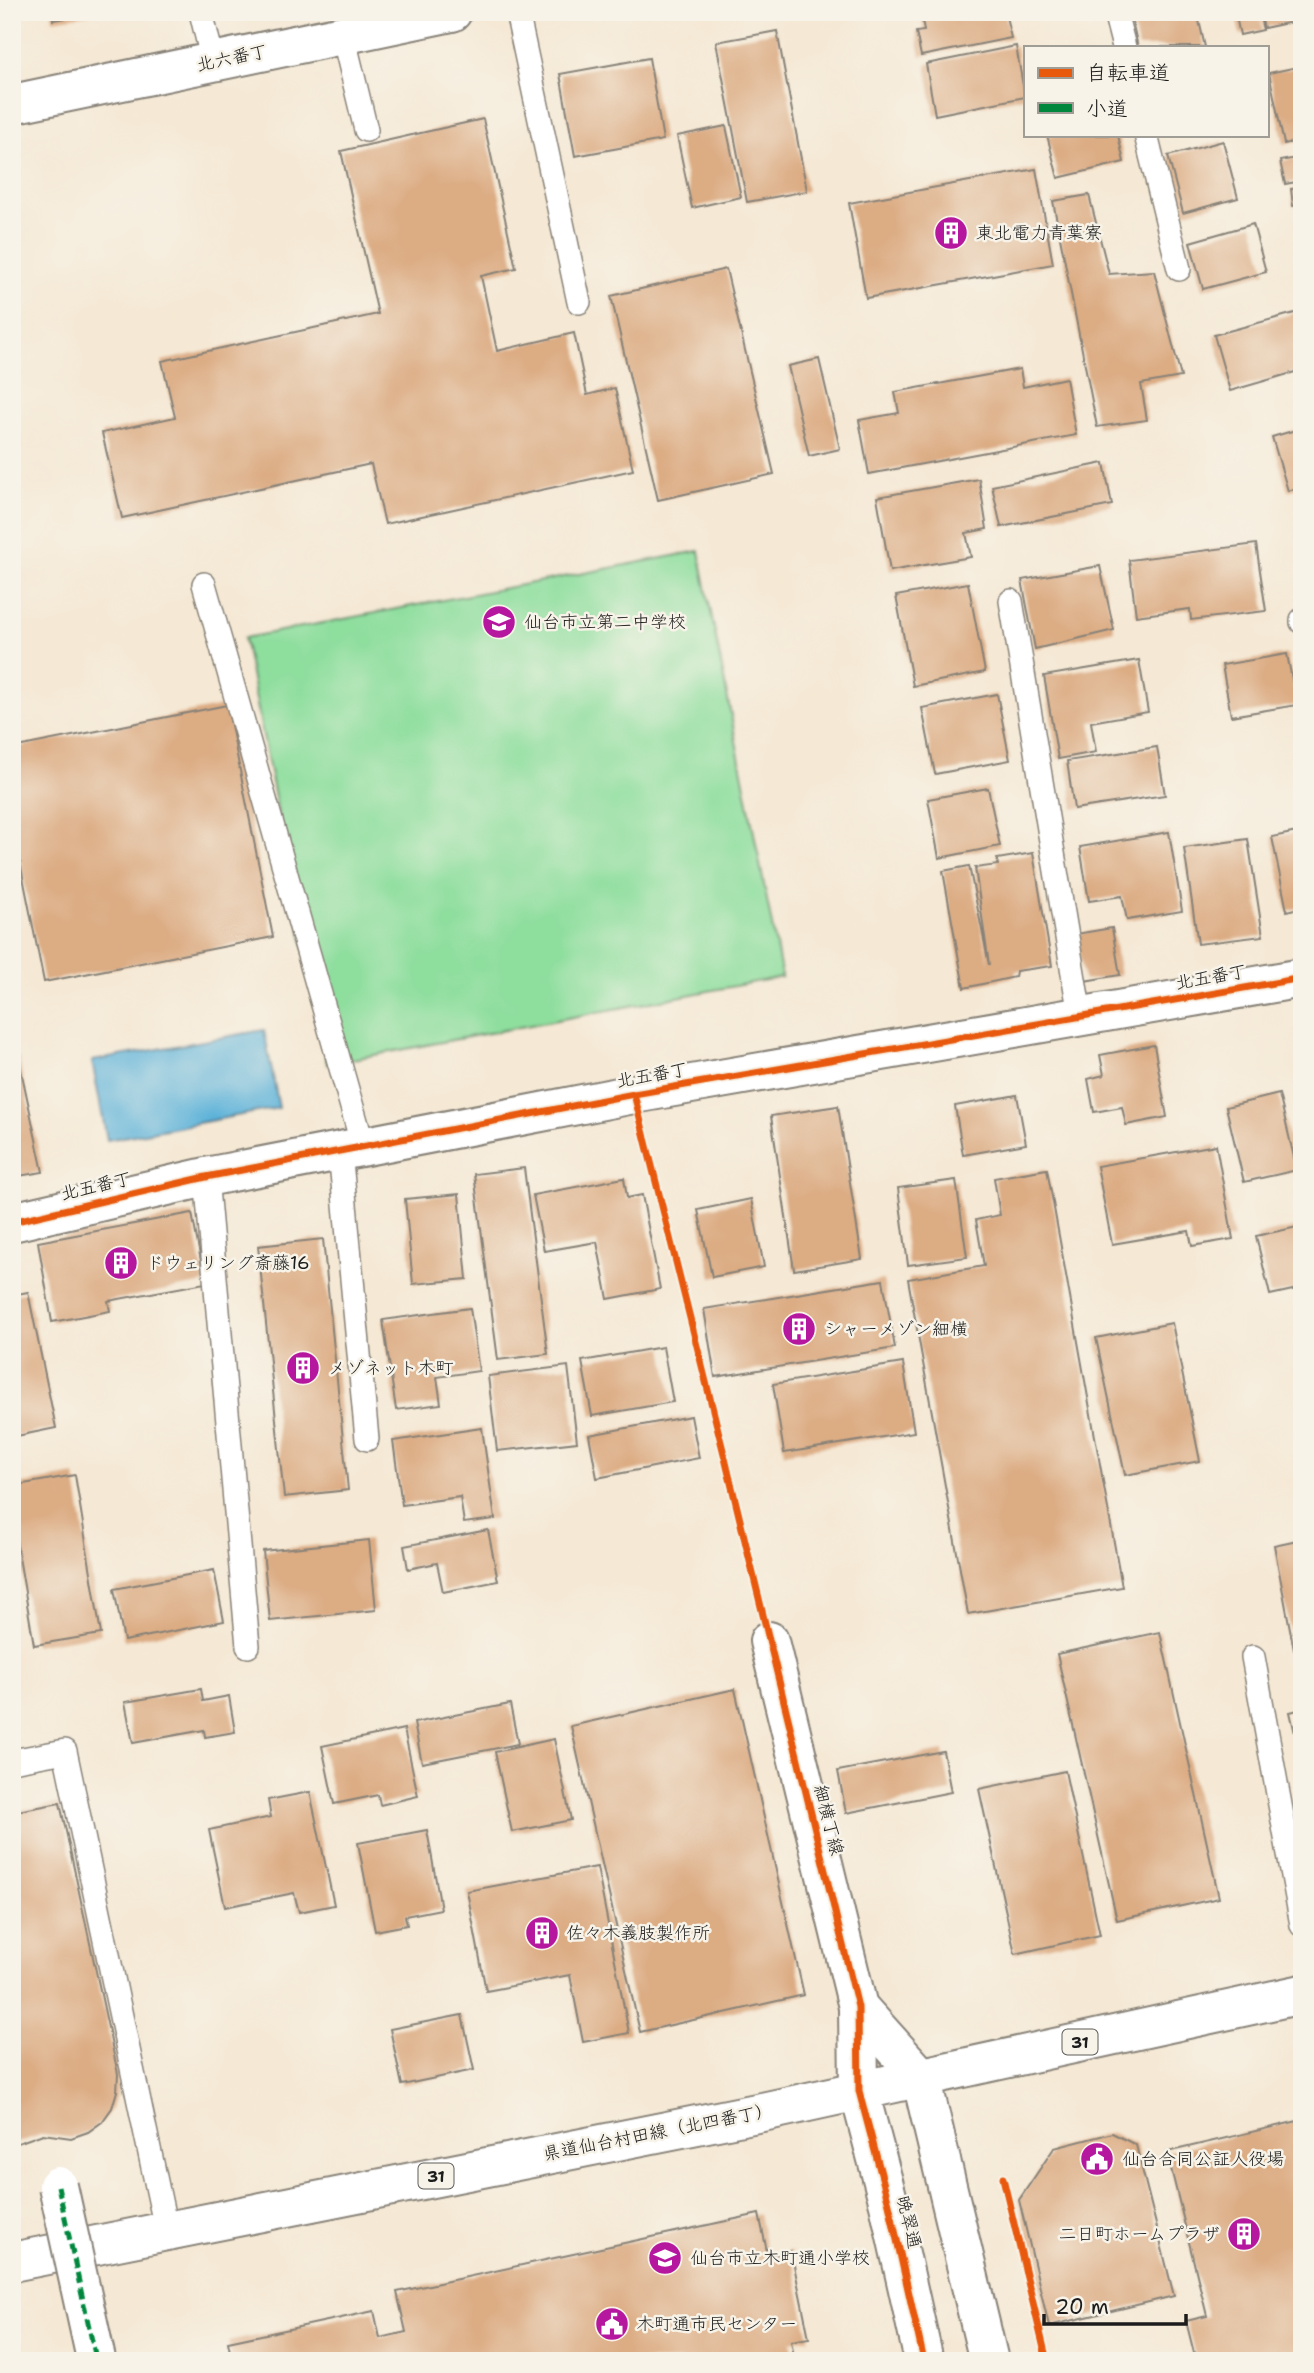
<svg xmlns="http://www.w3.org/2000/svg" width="1314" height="2373" font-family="'Shantell Sans','Klee One',sans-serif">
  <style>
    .green { fill: #8ede9e; stroke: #557d5d; stroke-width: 2 }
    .water { fill: #5db2d9; stroke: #3c677a; stroke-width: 2 }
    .building { fill: #dcac83 }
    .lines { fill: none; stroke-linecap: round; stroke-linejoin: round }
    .lane-casing { stroke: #888278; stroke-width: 26 }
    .street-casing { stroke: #888278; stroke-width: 42 }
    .secondary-casing { stroke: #888278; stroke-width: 42 }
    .primary-casing { stroke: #888278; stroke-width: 42 }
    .lane { stroke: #fff; stroke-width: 23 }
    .street { stroke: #fff; stroke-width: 38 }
    .secondary { stroke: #fff; stroke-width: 38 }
    .primary { stroke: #fff; stroke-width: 38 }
    .street-bridge-casing { stroke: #888278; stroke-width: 42; stroke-linecap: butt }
    .street-bridge { stroke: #fff; stroke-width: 38 }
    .quiet { stroke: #00873e; stroke-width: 5; stroke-dasharray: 10 5; stroke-linecap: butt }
    .cycleway-casing { stroke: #f7f3e8; stroke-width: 11 }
    .cycleway { stroke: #e8590c; stroke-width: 7 }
    .labels { text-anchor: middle; stroke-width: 5; stroke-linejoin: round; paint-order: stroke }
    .shield { fill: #f7f3e8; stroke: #5e5c59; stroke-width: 2 }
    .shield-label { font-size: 16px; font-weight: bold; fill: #1c1c1c }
    .street-label { font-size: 18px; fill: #1c1c1c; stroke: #f7f3e8 }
    .poi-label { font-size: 18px; fill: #1c1c1c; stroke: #f7f3e8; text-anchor: start }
  </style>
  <rect width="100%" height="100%" fill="#f7f3e8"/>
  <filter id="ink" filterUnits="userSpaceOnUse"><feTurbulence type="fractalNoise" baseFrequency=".0143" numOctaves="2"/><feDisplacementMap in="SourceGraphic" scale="14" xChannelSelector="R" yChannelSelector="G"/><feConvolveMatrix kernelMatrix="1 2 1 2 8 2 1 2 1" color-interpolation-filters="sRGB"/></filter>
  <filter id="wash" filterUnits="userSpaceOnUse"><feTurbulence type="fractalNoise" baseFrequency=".00686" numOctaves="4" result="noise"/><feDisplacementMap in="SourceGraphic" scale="28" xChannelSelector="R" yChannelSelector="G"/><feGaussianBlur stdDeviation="1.57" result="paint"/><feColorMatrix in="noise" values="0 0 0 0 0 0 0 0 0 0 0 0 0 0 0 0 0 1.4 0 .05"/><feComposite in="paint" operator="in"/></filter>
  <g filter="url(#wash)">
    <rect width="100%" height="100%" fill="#f5e8d4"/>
    <!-- green -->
    <polygon class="green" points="699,551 782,977 327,1064 244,638"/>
    <!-- water -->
    <polygon class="water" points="264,1030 279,1108 107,1140 92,1061"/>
    <g id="blocks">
      <!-- building -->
      <g class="building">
        <polygon points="52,12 91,12 92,14 53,20"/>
        <polygon points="921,12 1005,12 1011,38 921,56 916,32 924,31"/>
        <polygon points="1130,12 1197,12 1205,47 1138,47"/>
        <polygon points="1235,12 1259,12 1263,30 1240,35"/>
        <polygon points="1260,12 1302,12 1302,20 1264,28"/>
        <polygon points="777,31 807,191 747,202 716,42"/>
        <polygon points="1016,46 1025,97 935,115 926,64"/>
        <polygon points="649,58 663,140 575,156 560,74"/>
        <polygon points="1302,66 1302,140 1284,144 1269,73"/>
        <polygon points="483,119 516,268 481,276 497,351 574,333 587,395 615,388 633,470 385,524 371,464 122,518 102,433 175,417 162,361 378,314 341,151"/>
        <polygon points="726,126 741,197 692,208 677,136"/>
        <polygon points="1047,135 1118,135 1124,162 1058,178"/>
        <polygon points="1223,141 1238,198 1183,213 1168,156"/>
        <polygon points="1302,157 1302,181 1285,184 1280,161"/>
        <polygon points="1036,169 1053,264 866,298 849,203"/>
        <polygon points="1302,188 1302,205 1293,206 1291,189"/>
        <polygon points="1089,195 1109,274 1154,271 1181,377 1141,384 1147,420 1097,427 1053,201"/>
        <polygon points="1253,224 1266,272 1203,289 1190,242"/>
        <polygon points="726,269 774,474 658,500 611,296"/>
        <polygon points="1302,311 1302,370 1230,391 1214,335"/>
        <polygon points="819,359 840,449 809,456 788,366"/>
        <polygon points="1020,369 1023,387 1066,378 1076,435 869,474 859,420 899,413 895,392"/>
        <polygon points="1302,428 1302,487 1288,491 1272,437"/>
        <polygon points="1104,463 1112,505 1001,527 992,486"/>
        <polygon points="979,479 987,529 966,533 971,557 890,571 877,497"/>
        <polygon points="1256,544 1266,611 1191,620 1190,609 1136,616 1129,560"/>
        <polygon points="1100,566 1114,630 1035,649 1022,580"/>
        <polygon points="968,583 985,672 913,686 896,596"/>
        <polygon points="1287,654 1297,705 1231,716 1222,665"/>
        <polygon points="1139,660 1148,712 1091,722 1096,752 1058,759 1044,676"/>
        <polygon points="997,694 1010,760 935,774 922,708"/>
        <polygon points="227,705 273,937 44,982 12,822 12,748"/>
        <polygon points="1157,747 1165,795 1074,809 1067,761"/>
        <polygon points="988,788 1000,846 939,858 928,799"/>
        <polygon points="1302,831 1302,907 1287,911 1272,837"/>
        <polygon points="1169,832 1182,911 1127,920 1122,896 1089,901 1080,847"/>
        <polygon points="1248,839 1263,936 1198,944 1184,848"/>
        <polygon points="1033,853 1052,966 1016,971 1015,977 964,988 943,871 969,866 989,965 975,868 998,865 997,859"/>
        <polygon points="1112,928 1120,975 1084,981 1076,934"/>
        <polygon points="1154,1045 1167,1117 1126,1125 1122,1107 1094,1112 1088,1079 1104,1075 1100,1055"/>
        <polygon points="18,1056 43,1172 12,1177 12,1057"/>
        <polygon points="1279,1094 1297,1170 1244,1182 1226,1107"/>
        <polygon points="1017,1095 1026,1144 963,1155 955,1106"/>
        <polygon points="838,1106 862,1259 794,1270 771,1116"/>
        <polygon points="1216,1145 1233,1239 1192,1246 1189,1231 1112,1244 1097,1166"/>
        <polygon points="524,1168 548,1354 498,1360 474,1174"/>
        <polygon points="1047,1169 1122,1587 968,1614 908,1279 984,1266 976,1220 1000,1215 994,1178"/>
        <polygon points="624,1178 627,1198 642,1195 660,1289 608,1299 597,1242 544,1251 533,1195"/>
        <polygon points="956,1180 967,1257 908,1265 898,1188"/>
        <polygon points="459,1194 467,1279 413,1284 405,1199"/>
        <polygon points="751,1199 764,1267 712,1277 698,1210"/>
        <polygon points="192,1213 205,1283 108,1301 110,1311 52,1322 38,1242"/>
        <polygon points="1302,1226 1302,1288 1270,1295 1256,1236"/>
        <polygon points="323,1239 348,1490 284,1497 258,1246"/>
        <polygon points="883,1280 895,1348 715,1377 704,1309"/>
        <polygon points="28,1292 56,1428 12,1437 12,1295"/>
        <polygon points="470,1308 479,1371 437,1377 441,1404 396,1410 383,1320"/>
        <polygon points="1172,1323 1200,1461 1125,1475 1096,1338"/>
        <polygon points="663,1347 673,1402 592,1416 582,1361"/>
        <polygon points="903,1363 914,1432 784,1453 773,1384"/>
        <polygon points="568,1366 577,1442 497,1451 488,1376"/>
        <polygon points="691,1416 699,1458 597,1478 589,1435"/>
        <polygon points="482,1428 495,1519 464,1523 460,1497 402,1505 393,1441"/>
        <polygon points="75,1475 101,1634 34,1645 12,1516 12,1486"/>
        <polygon points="488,1530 498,1581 443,1592 437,1563 408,1569 404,1546"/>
        <polygon points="1302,1539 1302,1648 1294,1650 1274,1545"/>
        <polygon points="369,1540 376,1610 270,1621 263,1551"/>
        <polygon points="214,1570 224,1621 124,1641 114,1589"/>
        <polygon points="1160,1632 1219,1898 1117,1920 1057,1654"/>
        <polygon points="201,1689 203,1701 229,1696 235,1732 205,1737 204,1730 133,1743 125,1702"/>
        <polygon points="735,1689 804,1995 640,2032 571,1726"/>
        <polygon points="510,1704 518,1744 422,1763 414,1723"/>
        <polygon points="1302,1709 1302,1759 1301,1759 1290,1712"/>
        <polygon points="404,1729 418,1796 380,1805 378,1795 334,1804 322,1746"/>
        <polygon points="554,1739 571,1820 512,1832 495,1752"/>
        <polygon points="943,1751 951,1792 846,1813 838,1771"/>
        <polygon points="1065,1771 1100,1935 1015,1954 979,1789"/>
        <polygon points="310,1792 334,1905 299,1912 294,1893 225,1907 209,1830 271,1817 268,1800"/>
        <polygon points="60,1803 118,2074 117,2091 112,2108 102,2122 88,2132 71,2138 43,2134 12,2145 12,1812"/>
        <polygon points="427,1830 441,1909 405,1916 407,1925 375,1931 358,1843"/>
        <polygon points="597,1867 629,2033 583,2042 570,1975 486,1991 467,1891"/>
        <polygon points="462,2015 474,2070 402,2085 390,2029"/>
        <polygon points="1302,2120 1302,2361 1196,2361 1186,2321 1207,2316 1167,2152"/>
        <polygon points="1112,2133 1136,2145 1174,2296 1049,2326 1019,2200 1054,2148"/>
        <polygon points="759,2214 768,2256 791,2251 809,2338 791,2341 795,2361 232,2361 228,2342 374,2311 380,2338 406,2332 397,2292"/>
      </g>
    </g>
  </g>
  <g filter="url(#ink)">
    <use href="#blocks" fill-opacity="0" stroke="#888278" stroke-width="2"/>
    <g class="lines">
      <!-- lane casing -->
      <g class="lane-casing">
        <g id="lane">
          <polyline points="201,12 213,62"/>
          <polyline points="517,12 579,302"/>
          <polyline points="1115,12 1124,47"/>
          <polyline points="343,35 366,130"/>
          <polyline points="1146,135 1179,269"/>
          <polyline points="204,584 363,1146"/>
          <polyline points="1011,601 1080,1015"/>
          <polyline points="1302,620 1302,622"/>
          <polyline points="340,1151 367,1439"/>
          <polyline points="206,1177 248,1646"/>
          <polyline points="1253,1657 1302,1925"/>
          <polyline points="12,1761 65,1751 166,2229"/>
        </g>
      </g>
      <!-- street casing -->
      <g class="street-casing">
        <g id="street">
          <polyline points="12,1222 206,1177 634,1094 1302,978"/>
          <polyline points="769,1641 858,2007 859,2091"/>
          <polyline points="858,2007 921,2077"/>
        </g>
      </g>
      <!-- secondary casing -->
      <g class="secondary-casing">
        <g id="secondary">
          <polyline points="12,104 452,12"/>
          <polyline points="921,2077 989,2361"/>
          <polyline points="859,2091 889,2204 924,2361"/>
        </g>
      </g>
      <!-- primary casing -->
      <g class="primary-casing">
        <polyline id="primary" points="12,2262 767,2111 1302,1994"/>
      </g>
      <!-- lane -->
      <use href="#lane" class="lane"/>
      <!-- street -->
      <use href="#street" class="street"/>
      <!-- secondary -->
      <use href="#secondary" class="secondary"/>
      <!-- primary -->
      <use href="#primary" class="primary"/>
      <!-- street-bridge casing -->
      <g class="street-bridge-casing">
        <polyline id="street-bridge" points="58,2186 96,2359"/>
      </g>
      <!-- street-bridge -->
      <use href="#street-bridge" class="street-bridge"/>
      <!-- quiet -->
      <polyline class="quiet" points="58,2186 96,2359"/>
      <!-- cycleway casing -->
      <g class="cycleway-casing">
        <g id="cycleway">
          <polyline points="634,1094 724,1454 858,2007 859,2091 889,2204 924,2361"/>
          <polyline points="12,1222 206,1177 634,1094 1302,978"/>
          <polyline points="1003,2178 1047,2361"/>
        </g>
      </g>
      <!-- cycleway -->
      <use href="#cycleway" class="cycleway"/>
    </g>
  </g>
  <!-- icons -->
  <defs>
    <g id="building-disc" transform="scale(1.75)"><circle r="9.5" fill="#b5179e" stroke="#f7f3e8"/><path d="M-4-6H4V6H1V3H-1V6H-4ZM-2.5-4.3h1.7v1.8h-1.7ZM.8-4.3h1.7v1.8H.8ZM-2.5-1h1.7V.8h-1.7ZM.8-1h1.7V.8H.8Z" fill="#fff"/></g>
    <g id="school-disc" transform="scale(1.75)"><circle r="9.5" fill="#b5179e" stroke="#f7f3e8"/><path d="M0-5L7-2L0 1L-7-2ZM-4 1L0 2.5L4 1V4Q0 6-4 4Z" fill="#fff"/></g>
    <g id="civic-disc" transform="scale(1.75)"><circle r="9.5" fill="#b5179e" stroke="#f7f3e8"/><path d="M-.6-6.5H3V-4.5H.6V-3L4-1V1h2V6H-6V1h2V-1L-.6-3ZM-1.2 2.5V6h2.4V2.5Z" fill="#fff"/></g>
  </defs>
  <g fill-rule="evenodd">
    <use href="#building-disc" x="951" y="233"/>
    <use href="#school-disc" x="499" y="622"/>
    <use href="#building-disc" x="121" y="1263"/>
    <use href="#building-disc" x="799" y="1329"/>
    <use href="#building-disc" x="303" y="1368"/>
    <use href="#building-disc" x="542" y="1933"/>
    <use href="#civic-disc" x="1097" y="2159"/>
    <use href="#building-disc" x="1244" y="2234"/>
    <use href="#school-disc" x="665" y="2258"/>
    <use href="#civic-disc" x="612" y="2324"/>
  </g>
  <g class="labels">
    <!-- shield labels -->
    <g class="shield">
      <rect x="1062.5" y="2029.5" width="35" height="25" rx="5"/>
      <rect x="418.5" y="2163.5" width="35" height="25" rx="5"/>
    </g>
    <g class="shield-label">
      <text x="1080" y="2048">31</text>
      <text x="436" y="2182">31</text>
    </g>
    <!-- street labels -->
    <g class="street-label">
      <text transform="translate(232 58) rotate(-12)" y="6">北六番丁</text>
      <text transform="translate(1211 977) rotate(-10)" y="6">北五番丁</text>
      <text transform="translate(652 1075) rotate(-10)" y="6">北五番丁</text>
      <text transform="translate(96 1186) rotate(-13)" y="6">北五番丁</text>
      <text transform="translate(829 1820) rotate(76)" y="6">細横丁線</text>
      <text transform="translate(658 2132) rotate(-11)" y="6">県道仙台村田線（北四番丁）</text>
      <text transform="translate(909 2222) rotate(77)" y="6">晩翠通</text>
    </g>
    <!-- poi labels -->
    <g class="poi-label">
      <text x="976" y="239">東北電力青葉寮</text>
      <text x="524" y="628">仙台市立第二中学校</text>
      <text x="146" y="1269">ドウェリング斎藤16</text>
      <text x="824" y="1335">シャーメゾン細横</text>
      <text x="328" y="1374">メゾネット木町</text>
      <text x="566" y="1939">佐々木義肢製作所</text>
      <text x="1122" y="2165">仙台合同公証人役場</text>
      <text x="1220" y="2240" text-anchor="end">二日町ホームプラザ</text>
      <text x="690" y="2264">仙台市立木町通小学校</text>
      <text x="636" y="2330">木町通市民センター</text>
    </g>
  </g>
  <!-- margin -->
  <rect width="1314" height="2373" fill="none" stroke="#f7f3e8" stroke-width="42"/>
  <!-- legend -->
  <rect x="1024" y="46" width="245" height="91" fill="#f7f3e8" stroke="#9f9d96" stroke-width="2"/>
  <rect x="1038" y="68" width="35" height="10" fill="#e8590c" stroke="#9f9d96" stroke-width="2"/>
  <text x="1086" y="80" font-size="21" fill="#1c1c1c">自転車道</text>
  <rect x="1038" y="103" width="35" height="10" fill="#00873e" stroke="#9f9d96" stroke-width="2"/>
  <text x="1086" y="116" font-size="21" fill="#1c1c1c">小道</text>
  <!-- scale -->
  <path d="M1044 2314v10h142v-10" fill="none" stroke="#1c1c1c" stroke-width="3.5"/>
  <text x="1055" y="2314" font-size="21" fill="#1c1c1c" stroke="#f7f3e8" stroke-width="5" paint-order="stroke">20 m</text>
</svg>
